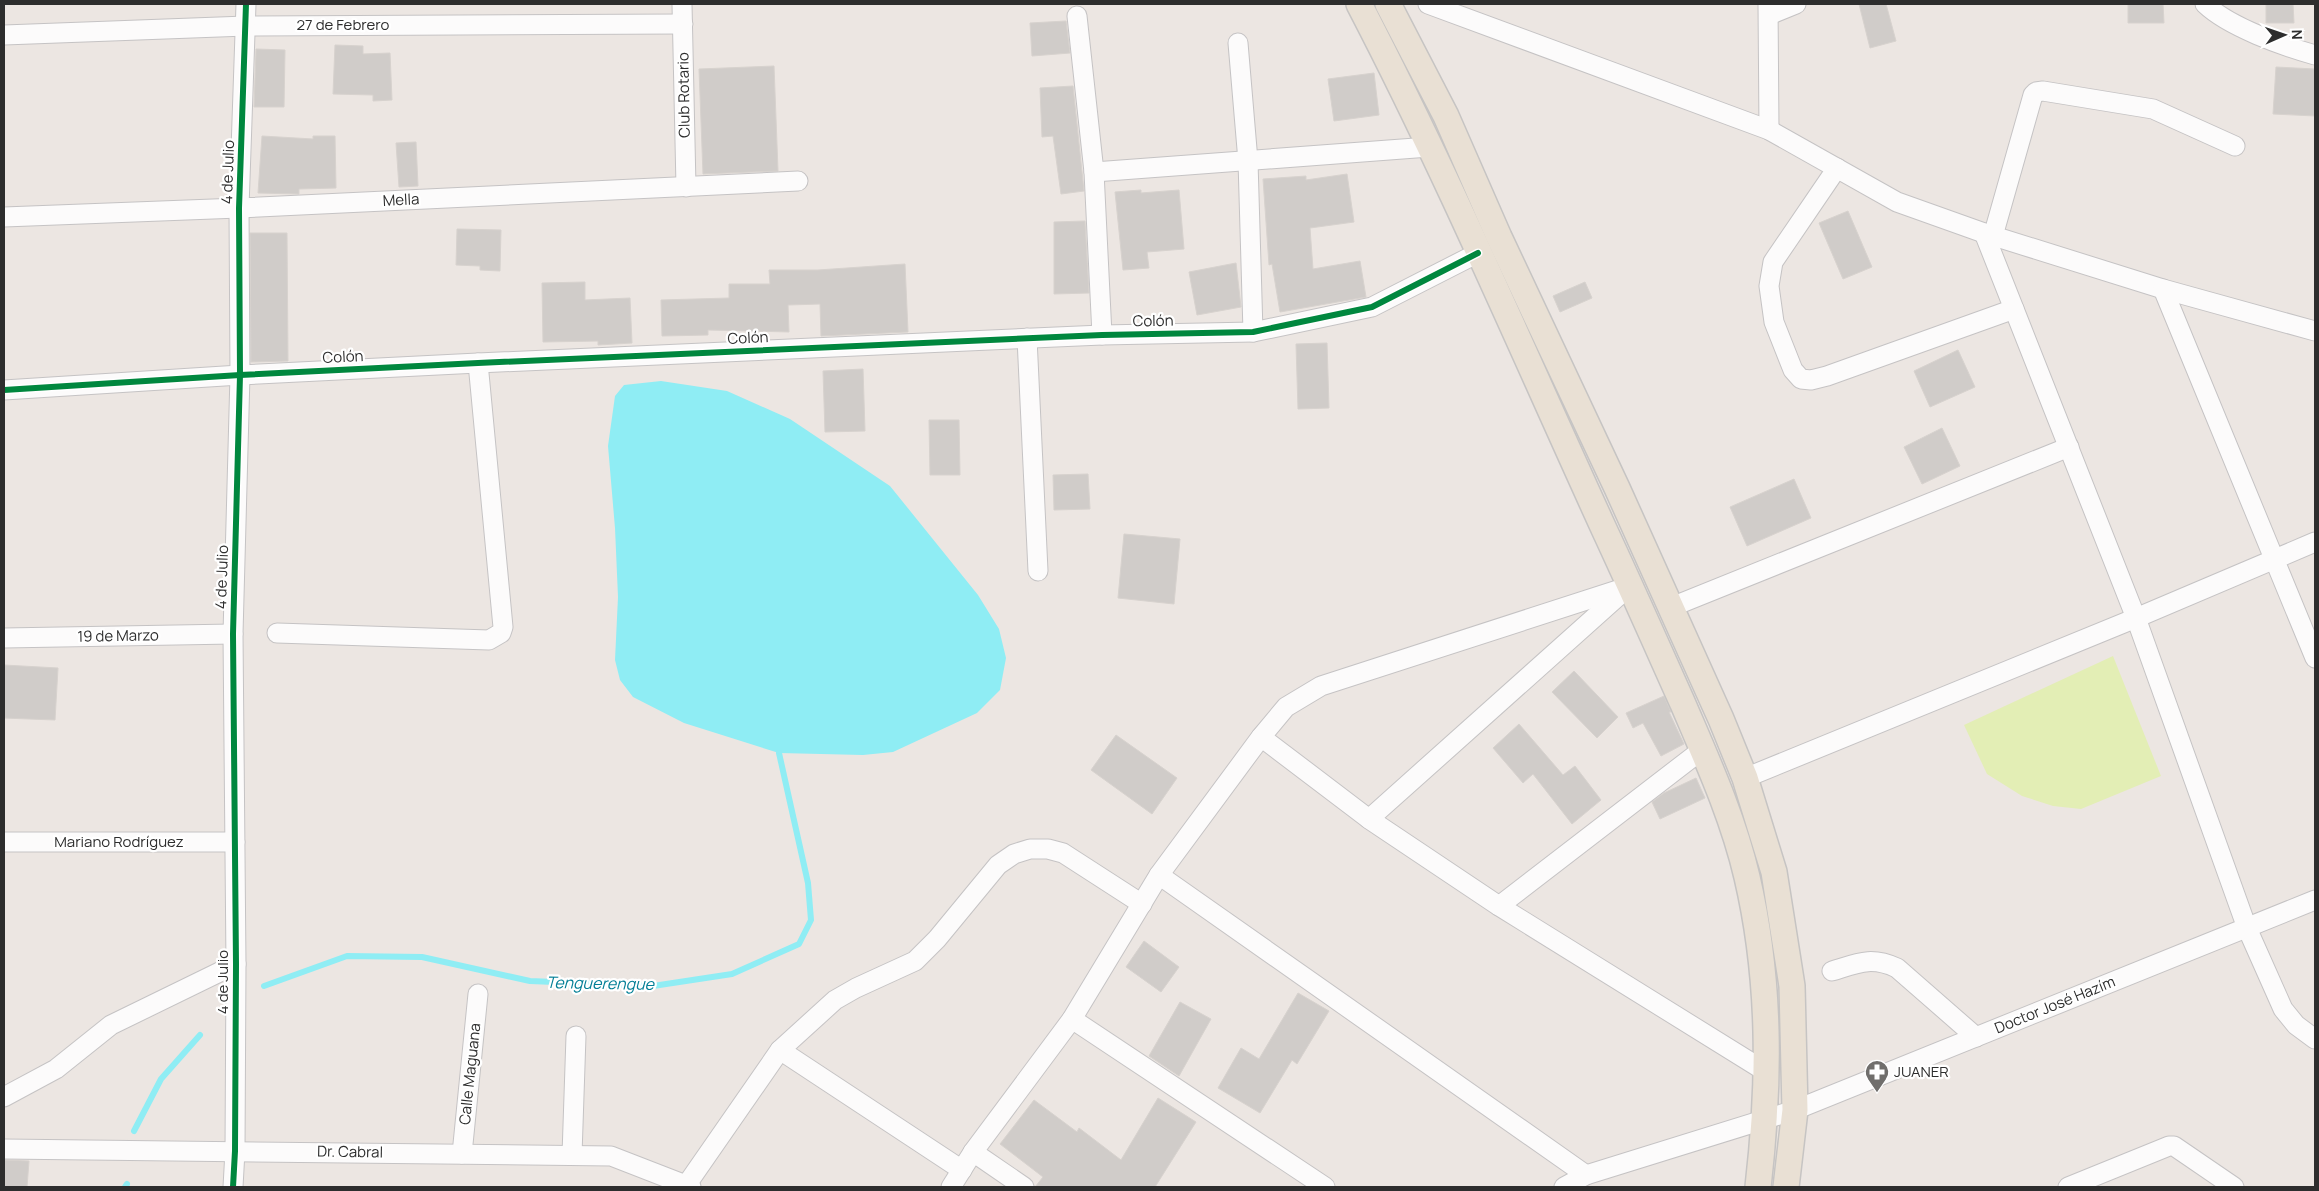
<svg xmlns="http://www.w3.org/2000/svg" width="2319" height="1191" font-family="Manrope,sans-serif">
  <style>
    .pitch { fill: #e3eeb5 }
    .water { fill: #8fedf4 }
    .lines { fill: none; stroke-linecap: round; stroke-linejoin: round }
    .stream { stroke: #8fedf4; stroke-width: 6 }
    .building { fill: #d0ccc9; stroke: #d7d2ce }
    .minor-casing { stroke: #c5c3c4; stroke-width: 21 }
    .major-casing { stroke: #c6c4c3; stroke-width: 28 }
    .minor { stroke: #fcfbfb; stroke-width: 19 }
    .major { stroke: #e9e0d4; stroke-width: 25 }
    .cycleway-casing { stroke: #fff; stroke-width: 9 }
    .cycleway { stroke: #00873e; stroke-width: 6 }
    .labels { text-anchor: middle; stroke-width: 4.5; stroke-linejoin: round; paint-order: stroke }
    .street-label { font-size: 15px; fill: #2d2d2d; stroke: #fff }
    .poi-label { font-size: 15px; fill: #2d2d2d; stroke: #fff; text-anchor: start }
    .water-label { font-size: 16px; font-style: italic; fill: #037f96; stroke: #fff }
  </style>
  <rect width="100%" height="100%" fill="#ece6e2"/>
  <!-- pitch -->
  <polygon class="pitch" points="2113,656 2161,776 2081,809 2053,806 2022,796 1987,774 1964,725"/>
  <!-- water -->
  <polygon class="water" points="661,381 727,391 790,419 890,486 978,595 999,629 1006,658 1000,690 977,713 893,752 863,755 779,753 684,723 633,697 620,680 615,660 618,597 615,528 608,446 615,396 624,385"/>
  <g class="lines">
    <!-- stream -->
    <g class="stream">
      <polyline points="264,986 347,956 422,957 530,981 653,986 732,974 799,944 811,920 808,883 779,753"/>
      <polyline points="134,1131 161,1079 200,1035"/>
      <polyline points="125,1187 127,1184"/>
    </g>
  </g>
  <!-- building -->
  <g class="building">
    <polygon points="1859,4 1886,4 1896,41 1870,48"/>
    <polygon points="2128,4 2163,4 2164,23 2128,23"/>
    <polygon points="2266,4 2293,4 2294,23 2266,23"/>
    <polygon points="1066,21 1070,53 1032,56 1030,23"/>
    <polygon points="335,45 363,46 363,54 390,53 392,100 373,101 373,95 333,94"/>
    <polygon points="256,49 285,50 284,107 254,107"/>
    <polygon points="774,66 778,171 703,174 699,69"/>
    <polygon points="2276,67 2315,69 2315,116 2273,114"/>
    <polygon points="1374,73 1379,115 1334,121 1328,79"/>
    <polygon points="1073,86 1084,191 1061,194 1053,136 1042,137 1040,88"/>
    <polygon points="262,136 313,139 313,136 335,136 336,188 299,189 299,194 258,193"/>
    <polygon points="416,142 418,186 399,187 396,143"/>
    <polygon points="1347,174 1354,222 1310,228 1313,269 1360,261 1366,297 1280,312 1272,264 1269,265 1263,179 1306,176 1306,180"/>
    <polygon points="1141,190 1141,193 1179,190 1184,249 1147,252 1149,268 1123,270 1115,192"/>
    <polygon points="1848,211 1872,267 1843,279 1819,223"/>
    <polygon points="1085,221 1089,293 1054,294 1054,222"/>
    <polygon points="457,229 501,230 500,271 480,270 480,266 456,265"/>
    <polygon points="250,233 287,233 288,361 251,362"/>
    <polygon points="1236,263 1241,307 1197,315 1189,272"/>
    <polygon points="905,264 908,332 821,336 820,304 788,305 789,332 708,330 708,335 662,336 661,300 729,298 729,284 770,284 769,270 818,270"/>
    <polygon points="585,282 585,300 630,298 632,343 598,345 598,341 543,342 542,283"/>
    <polygon points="1585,282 1592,298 1560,312 1553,296"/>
    <polygon points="1327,343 1329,408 1298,409 1296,344"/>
    <polygon points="1958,350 1975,387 1930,407 1914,371"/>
    <polygon points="863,369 865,431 825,432 823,371"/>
    <polygon points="929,420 959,420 960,475 930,475"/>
    <polygon points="1942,428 1960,466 1922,484 1904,447"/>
    <polygon points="1088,474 1090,509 1054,510 1053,475"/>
    <polygon points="1794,479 1811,518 1747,546 1730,507"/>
    <polygon points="1124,534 1180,539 1174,604 1118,598"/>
    <polygon points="4,665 58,668 55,720 4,718"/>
    <polygon points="1574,671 1618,717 1597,738 1552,692"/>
    <polygon points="1664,696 1671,712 1669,712 1684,744 1661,756 1643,723 1633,728 1626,713"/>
    <polygon points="1519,724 1563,775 1575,766 1601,800 1572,824 1533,774 1523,783 1493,748"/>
    <polygon points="1116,735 1177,778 1152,814 1091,770"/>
    <polygon points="1696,778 1705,798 1660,819 1652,802 1664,793"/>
    <polygon points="1144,941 1179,967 1161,992 1126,967"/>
    <polygon points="1298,993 1329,1011 1297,1064 1292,1060 1260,1113 1218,1088 1241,1048 1259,1059"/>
    <polygon points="1180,1002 1211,1019 1179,1076 1149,1056"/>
    <polygon points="1158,1098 1196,1122 1155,1187 1035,1187 1043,1177 1000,1144 1034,1100 1077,1132 1079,1128 1121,1160"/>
    <polygon points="4,1160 29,1161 27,1187 4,1187"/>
  </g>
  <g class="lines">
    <!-- minor casing -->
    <g class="minor-casing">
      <g id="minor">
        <polyline points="682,4 686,187"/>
        <polyline points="1428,4 1769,130 1897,202 1984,233 2163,289 2315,331"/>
        <polyline points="1768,4 1769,130"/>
        <path d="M2205,4C2229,27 2283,46 2315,55"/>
        <polyline points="1769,15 1796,4"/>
        <polyline points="1077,16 1094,172 1102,335"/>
        <polyline points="4,35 246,26 683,24"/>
        <polyline points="1238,43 1248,161 1253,332"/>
        <polyline points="1837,168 1773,262 1769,286 1774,322 1793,370 1801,379 1811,380 1827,376 2014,309"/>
        <polyline points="1094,172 1429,147"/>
        <polyline points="4,217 239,208 798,181"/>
        <polyline points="1984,233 2136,618 2247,928 2283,1009 2296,1025 2315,1039"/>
        <polyline points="1993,236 2033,95 2036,92 2043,91 2153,109 2235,146"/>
        <polyline points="2163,289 2315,658"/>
        <polyline points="1027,338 1038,571"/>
        <polyline points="4,390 240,375 478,363 1102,335 1253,332 1372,307 1478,253"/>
        <polyline points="1669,608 2069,447"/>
        <polyline points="277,633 489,640 501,633 503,627 478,363"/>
        <polyline points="4,638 233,634"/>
        <polyline points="1261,737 1369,819 1499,906 1768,1073"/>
        <polyline points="1745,778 2136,618 2315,542"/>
        <polyline points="1369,819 1624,591"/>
        <polyline points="4,842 235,842"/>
        <polyline points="1159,875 1586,1175"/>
        <polyline points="1499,906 1703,749"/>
        <path d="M1832,971C1858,963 1871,956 1897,968L1976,1037"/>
        <polyline points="1072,1019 1325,1187"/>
        <polyline points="780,1050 962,1170"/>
        <polyline points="4,1097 56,1069 111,1025 236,964"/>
        <polyline points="4,1149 611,1156 691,1187"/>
        <polyline points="973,1152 1024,1187"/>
        <polyline points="462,1154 478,994"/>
        <polyline points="572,1155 576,1036"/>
        <polyline points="233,1187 235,1151 236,964 233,634 240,375 239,208 246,4"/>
        <polyline points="685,1187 780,1050 835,1000 856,988 915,961 937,939 998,865 1014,854 1030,849 1048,849 1063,853 1142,904"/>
        <polyline points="951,1187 973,1152 1072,1019 1159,875 1261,737 1286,707 1321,686 1630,586"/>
        <polyline points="1564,1187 1586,1175 1795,1110 2315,900"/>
        <polyline points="2068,1187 2169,1146 2174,1146 2234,1187"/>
      </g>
    </g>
    <!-- major casing -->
    <g class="major-casing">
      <g id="major">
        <path d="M1359,4C1448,175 1524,354 1604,529C1631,587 1657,646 1683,704C1707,760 1733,817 1747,877C1771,980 1770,1083 1758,1187"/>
        <polyline points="1388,4 1446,116 1499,237 1617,488 1721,719 1745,778 1774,872 1792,986 1795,1110 1786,1187"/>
      </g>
    </g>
    <!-- minor -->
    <use href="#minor" class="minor"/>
    <!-- major -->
    <use href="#major" class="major"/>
    <!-- cycleway casing -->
    <g class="cycleway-casing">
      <g id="cycleway">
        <polyline points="4,390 240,375 478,363 1102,335 1253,332 1372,307 1478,253"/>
        <polyline points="233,1187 235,1151 236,964 233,634 240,375 239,208 246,4"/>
      </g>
    </g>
    <!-- cycleway -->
    <use href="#cycleway" class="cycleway"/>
  </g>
  <!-- icons -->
  <defs>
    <g id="pharmacy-pin" transform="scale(1.25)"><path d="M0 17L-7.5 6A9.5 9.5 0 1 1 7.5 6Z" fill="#706e6c" stroke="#fff"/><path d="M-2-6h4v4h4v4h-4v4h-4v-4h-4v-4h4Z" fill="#fff"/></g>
  </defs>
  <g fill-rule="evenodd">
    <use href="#pharmacy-pin" x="1877" y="1072"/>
  </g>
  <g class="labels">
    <!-- street labels -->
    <g class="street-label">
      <text x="343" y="30">27 de Febrero</text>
      <text transform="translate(684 95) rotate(-91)" y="5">Club Rotario</text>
      <text transform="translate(228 172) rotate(-88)" y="5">4 de Julio</text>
      <text transform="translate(401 200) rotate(-3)" y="5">Mella</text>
      <text transform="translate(1153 321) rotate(-1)" y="5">Colón</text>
      <text transform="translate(748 338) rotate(-3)" y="5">Colón</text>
      <text transform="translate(343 357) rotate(-3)" y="5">Colón</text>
      <text transform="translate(222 577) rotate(-88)" y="5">4 de Julio</text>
      <text transform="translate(118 636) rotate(-1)" y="5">19 de Marzo</text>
      <text x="119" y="847">Mariano Rodríguez</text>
      <text transform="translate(223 982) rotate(-90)" y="5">4 de Julio</text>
      <text transform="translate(2055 1005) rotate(-22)" y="5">Doctor José Hazím</text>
      <text transform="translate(470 1074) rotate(-84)" y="5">Calle Maguana</text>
      <text transform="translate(350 1152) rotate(1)" y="5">Dr. Cabral</text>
    </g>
    <!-- poi labels -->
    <g class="poi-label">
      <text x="1894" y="1077">JUANER</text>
    </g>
    <!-- water labels -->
    <g class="water-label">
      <text transform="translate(600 983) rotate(1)" y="6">Tenguerengue</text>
    </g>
  </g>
  <!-- border -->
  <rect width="2319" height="1191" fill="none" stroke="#2d2d2d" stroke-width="10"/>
  <!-- north arrow -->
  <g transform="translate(2284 35) rotate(88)" stroke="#ffffff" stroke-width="4" paint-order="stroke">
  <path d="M0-4L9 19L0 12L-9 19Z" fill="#2d2d2d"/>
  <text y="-8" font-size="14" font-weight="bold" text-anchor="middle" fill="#2d2d2d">N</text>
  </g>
</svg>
